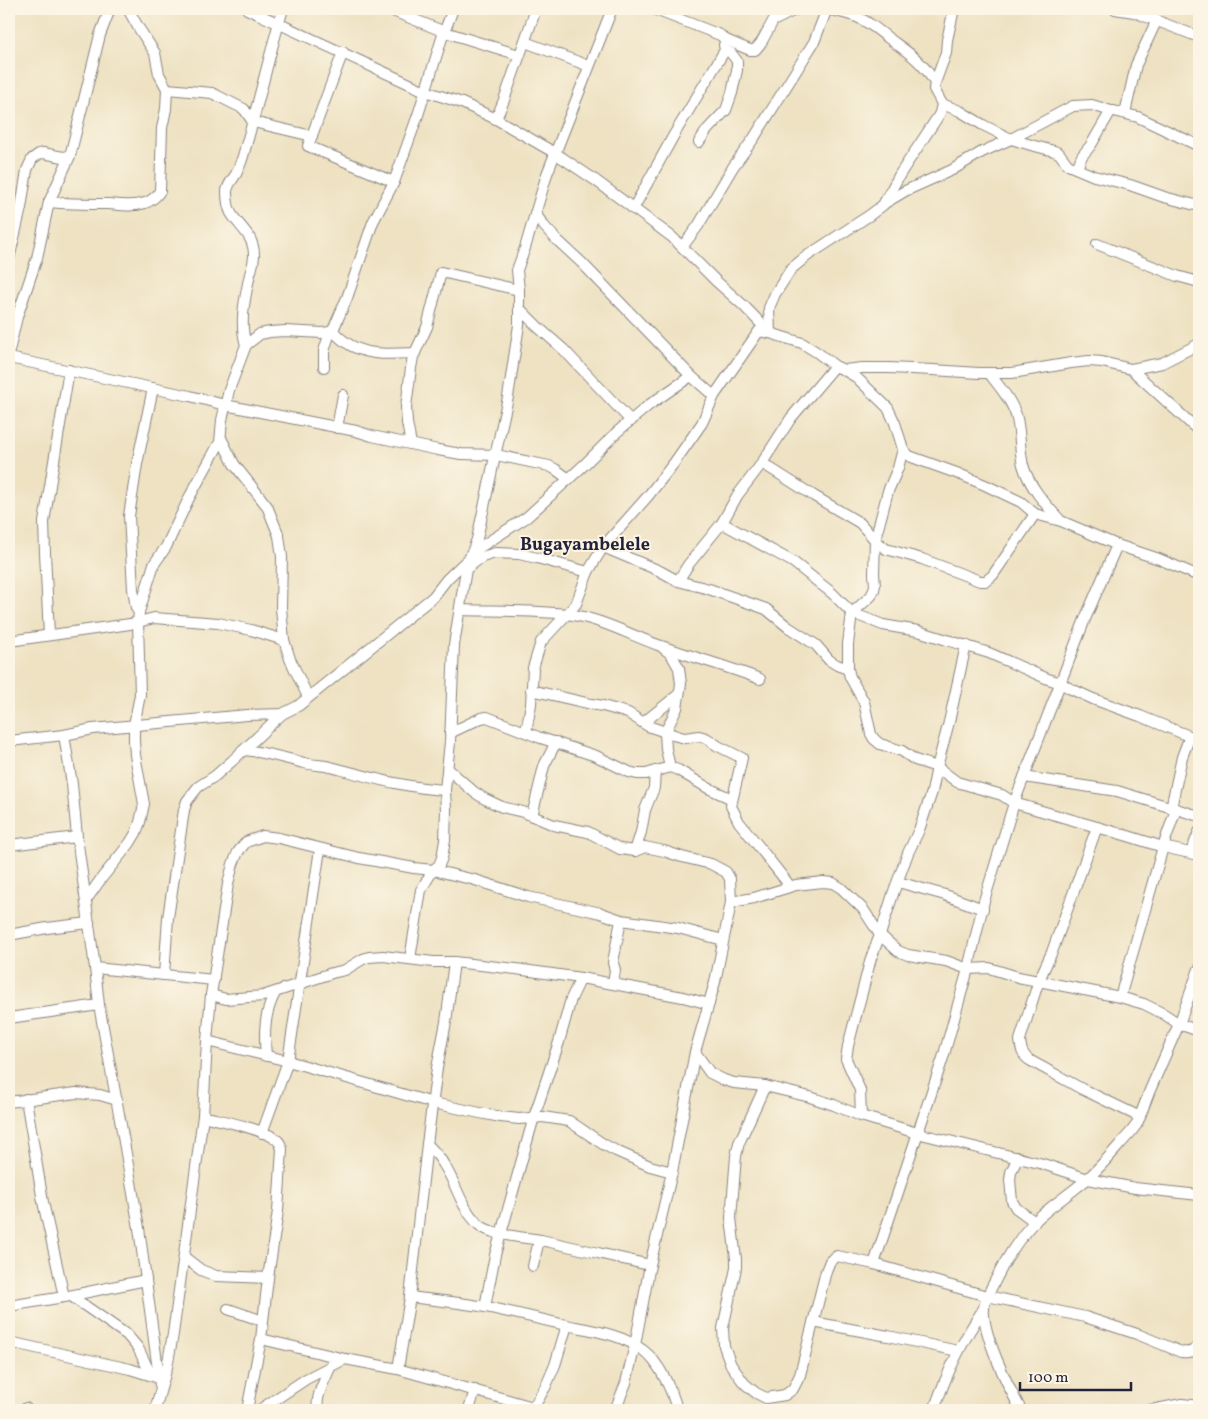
<svg xmlns="http://www.w3.org/2000/svg" width="1208" height="1419" font-family="Vollkorn,serif">
  <style>
    .lines { fill: none; stroke-linecap: round; stroke-linejoin: round }
    .minor-casing { stroke: #88827f; stroke-width: 12 }
    .minor { stroke: #fff; stroke-width: 10 }
    .labels { text-anchor: middle; stroke-width: 4; stroke-linejoin: round; paint-order: stroke }
    .quarter-label { font-size: 18px; font-weight: bold; fill: #22223b; stroke: #fcf5e5 }
  </style>
  <rect width="100%" height="100%" fill="#fcf5e5"/>
  <filter id="ink" filterUnits="userSpaceOnUse"><feTurbulence type="fractalNoise" baseFrequency=".02" numOctaves="2"/><feDisplacementMap in="SourceGraphic" scale="10" xChannelSelector="R" yChannelSelector="G"/><feConvolveMatrix kernelMatrix="1 2 1 2 8 2 1 2 1" color-interpolation-filters="sRGB"/></filter>
  <filter id="wash" filterUnits="userSpaceOnUse"><feTurbulence type="fractalNoise" baseFrequency=".0096" numOctaves="4" result="noise"/><feDisplacementMap in="SourceGraphic" scale="20" xChannelSelector="R" yChannelSelector="G"/><feGaussianBlur stdDeviation="1.12" result="paint"/><feColorMatrix in="noise" values="0 0 0 0 0 0 0 0 0 0 0 0 0 0 0 0 0 1.4 0 .05"/><feComposite in="paint" operator="in"/></filter>
  <g filter="url(#wash)">
    <rect width="100%" height="100%" fill="#eee2c3"/>
  </g>
  <g filter="url(#ink)">
    <g class="lines">
      <!-- minor casing -->
      <g class="minor-casing">
        <g id="minor">
          <polyline points="247,9 425,91 462,103 496,119 555,153 595,180 672,237 716,281 744,306 770,333 802,343 818,353 835,366 844,370 862,368 889,368 933,370 979,373 1012,373 1071,363 1089,361 1102,362 1131,369 1199,431"/>
          <polyline points="388,9 445,32 519,55"/>
          <path d="M827,9C836,11 846,13 854,16C866,20 877,29 887,37C907,52 922,60 935,83"/>
          <polyline points="1115,9 1134,12 1199,37"/>
          <polyline points="726,40 750,50 755,50 761,43 773,21 797,9"/>
          <polyline points="525,42 589,66"/>
          <polyline points="343,52 308,146 394,182"/>
          <polyline points="167,89 212,93 244,109 253,122 312,136"/>
          <polyline points="942,104 960,111 983,125 1011,139 1031,145 1054,151 1059,153 1068,165 1094,176 1130,185 1164,197 1199,206"/>
          <polyline points="1125,113 1136,65 1155,24 1155,20"/>
          <polyline points="496,119 504,100 536,9"/>
          <polyline points="699,142 707,130 726,110 732,93 737,70 737,61 731,53 725,50"/>
          <polyline points="1077,168 1082,156 1091,145 1109,114 1111,111 1114,111 1138,117 1199,146"/>
          <path d="M49,202C69,204 89,204 109,204C121,205 133,207 145,203C151,201 156,197 160,191L162,128L166,109L167,89L159,74L155,53L138,27L128,9"/>
          <polyline points="885,203 905,191 952,170 982,152 1011,139 1073,106 1092,105 1111,111"/>
          <polyline points="633,209 675,133 725,50 724,45 726,40 720,35 653,9"/>
          <polyline points="535,213 544,226 556,239 582,263 691,376 714,396"/>
          <polyline points="1097,244 1177,276 1199,282"/>
          <polyline points="683,246 698,226 733,167 754,138 814,42 827,9"/>
          <polyline points="9,259 21,208 27,170 32,159 39,154 43,153 63,157 70,156"/>
          <polyline points="519,308 539,328 563,349 631,421"/>
          <path d="M333,330C336,335 340,338 344,341C365,357 390,354 415,353"/>
          <path d="M246,345C239,323 245,297 250,274C252,268 254,262 254,255C254,235 240,228 231,213C228,207 227,197 227,191C228,184 233,179 236,174C240,166 243,157 245,149C259,102 269,55 283,9"/>
          <polyline points="9,351 17,317 37,258 49,202 70,156 100,35 110,9"/>
          <polyline points="9,358 190,396 225,405 356,431 372,436 438,450 461,454 496,455 549,466 555,469 569,479"/>
          <polyline points="324,367 324,351 330,332"/>
          <polyline points="1131,369 1162,363 1199,344"/>
          <polyline points="844,370 856,377 888,408 895,423 903,449 909,456 959,474 985,485 1021,502 1035,514 1061,521 1117,545 1159,559 1199,576"/>
          <path d="M989,373C999,386 1011,400 1016,415C1021,432 1019,449 1023,465C1029,486 1045,504 1059,519"/>
          <polyline points="337,428 343,395"/>
          <polyline points="221,438 234,464 267,506 279,536 282,557 281,608 284,640"/>
          <polyline points="411,444 407,423 406,407 411,368 413,357 427,327 441,272 519,290"/>
          <polyline points="903,449 898,468 888,491 875,540 874,574 875,585 874,590 871,596 852,613 848,644 848,669 850,677 864,702 871,734 874,739 880,744 902,751 915,760 937,767 957,782 1002,795 1014,803 1128,836 1163,847 1199,855"/>
          <polyline points="762,463 814,496 860,523 875,540 886,549 922,559 980,581 986,581 993,575 1035,514"/>
          <polyline points="722,523 793,562 832,593 852,613 883,625 918,631 989,653 1048,679 1061,683 1069,688 1093,699 1140,716 1199,740"/>
          <polyline points="603,547 660,571 678,581 709,589 766,609 788,627 816,645 829,660 837,665 848,669"/>
          <polyline points="471,553 527,517 584,465 617,432 649,405 691,376"/>
          <polyline points="466,569 482,557 495,553 519,554 537,558 588,572"/>
          <polyline points="678,581 688,565 722,523 737,496 762,463 791,418 835,366"/>
          <path d="M460,610C495,611 532,610 567,614C599,618 628,634 658,645C692,657 726,666 760,679"/>
          <polyline points="139,612 136,608 133,589 129,516 137,464 153,388"/>
          <polyline points="49,635 45,553 44,522 69,370"/>
          <polyline points="9,641 130,624 154,618 218,623 251,630 284,640 290,659 308,697"/>
          <polyline points="663,648 671,654 679,668 681,684 677,708 665,733 666,749 670,767 678,770 708,788 732,799"/>
          <polyline points="531,690 591,704 603,706 628,713 648,726 677,736 685,738 699,736 706,738 718,746 742,758 731,806 739,822 756,843 790,886"/>
          <polyline points="643,723 678,695"/>
          <polyline points="526,732 531,704 533,668 541,642 567,614 576,604 588,572 603,547 648,496 674,463 702,423 714,396 759,331 770,333 769,308 775,294 791,269 807,256 870,215 883,205 900,174 937,118 940,113 942,104 934,89 935,83 946,53 947,40 954,9"/>
          <polyline points="450,733 481,718 487,717 538,737 596,756 629,772 637,774 646,774 670,767"/>
          <polyline points="64,735 72,784 77,837 95,968 99,1005 121,1125 139,1228 160,1385"/>
          <polyline points="9,741 64,735 93,729 247,715 282,714 298,706 433,597 447,579 468,559"/>
          <path d="M244,750C265,752 284,758 304,763C313,765 322,765 331,767C369,777 406,788 445,790"/>
          <polyline points="448,769 474,792 485,799 502,807 523,812 554,825 588,832 620,849 635,851 645,847 664,851 682,857 711,864 726,872 730,879 731,902 728,918 715,982 695,1052 672,1172 650,1265 635,1345 626,1383 615,1410"/>
          <polyline points="1024,777 1117,791 1199,816"/>
          <polyline points="1171,808 1182,757 1190,736"/>
          <polyline points="532,816 544,766 556,742"/>
          <path d="M1097,827L1052,952L1039,980L1020,1040C1021,1049 1022,1056 1031,1061L1082,1089L1140,1117"/>
          <polyline points="9,845 77,837"/>
          <polyline points="635,851 641,832 645,810 654,788 655,771"/>
          <polyline points="1191,852 1199,832"/>
          <polyline points="898,882 945,895 983,909"/>
          <polyline points="86,900 101,879 130,843 136,833 140,822 144,804 135,755 134,741 134,725 140,695 138,621 139,612 154,564 166,547 189,498 220,442 222,420 229,390 246,345 260,334 270,332 285,331 323,333 330,332 333,330 347,298 373,222 394,182 418,115 442,38 453,9"/>
          <polyline points="731,902 754,898 796,885 823,882 833,883 841,888 863,909 880,935 898,951 908,955 946,961 968,969 989,968 1018,977 1120,997 1144,1004 1164,1014 1179,1024 1199,1031"/>
          <polyline points="9,935 47,928 89,923"/>
          <polyline points="410,959 421,890 433,870 475,880 528,897 601,913 621,920 678,928 723,940"/>
          <polyline points="95,968 214,980"/>
          <polyline points="164,975 168,918 184,810 187,801 198,787 215,776 232,761 282,714"/>
          <polyline points="613,983 615,970 613,963 614,957 621,920"/>
          <polyline points="211,995 226,999 263,996 332,973 345,970 363,959 369,957 383,956 433,962 454,962 516,969 581,978 683,997 709,1004"/>
          <polyline points="1120,997 1163,847 1176,809"/>
          <polyline points="9,1018 99,1005"/>
          <polyline points="207,1041 288,1061 433,1103 480,1113 501,1117 519,1119 543,1117 569,1121 603,1144 616,1151 650,1166 672,1172"/>
          <polyline points="695,1052 710,1073 724,1080 734,1083 765,1086 810,1097 834,1105 861,1116 917,1133 1043,1164 1088,1179 1135,1188 1199,1195"/>
          <path d="M266,1056C264,1033 264,1014 275,993"/>
          <path d="M765,1086L739,1143L736,1156L731,1218L736,1259V1268L723,1328L724,1346L731,1365L744,1383L756,1393L766,1398L785,1395L793,1389L800,1375L826,1271L830,1261L837,1256L874,1264L987,1296L1085,1317L1137,1334L1181,1352C1190,1353 1194,1352 1199,1345"/>
          <polyline points="26,1099 43,1202 64,1297"/>
          <polyline points="9,1102 76,1093 100,1095 117,1100"/>
          <path d="M203,1116C222,1121 260,1128 276,1139C280,1142 281,1145 282,1149L278,1211L268,1278L261,1339L247,1410"/>
          <polyline points="861,1116 860,1090 846,1059 848,1046 871,958 880,935 894,891 908,853 919,830 932,792 937,767 949,722 966,645"/>
          <polyline points="262,1133 288,1061 320,849"/>
          <path d="M427,1144C434,1151 440,1157 444,1165C456,1183 460,1205 476,1222C488,1236 523,1237 541,1240C578,1248 614,1257 650,1265"/>
          <polyline points="1018,1157 1011,1172 1010,1180 1012,1201 1016,1208 1035,1222"/>
          <polyline points="184,1257 201,1270 216,1276 268,1278"/>
          <polyline points="874,1264 943,1058 968,969 984,901 1014,803 1085,619 1117,545"/>
          <polyline points="533,1266 539,1240"/>
          <polyline points="71,1296 127,1335 138,1348 151,1375"/>
          <path d="M410,1297C436,1300 461,1303 486,1307C511,1312 536,1318 561,1324C589,1330 621,1333 644,1351C659,1362 673,1392 677,1410"/>
          <polyline points="9,1306 64,1297 146,1280"/>
          <polyline points="485,1307 495,1255 534,1117 559,1042 571,999 581,978"/>
          <polyline points="228,1309 263,1321"/>
          <polyline points="813,1322 888,1336 958,1351"/>
          <polyline points="261,1339 345,1359 398,1369 533,1407"/>
          <polyline points="9,1342 130,1369 159,1378"/>
          <polyline points="398,1369 410,1297 427,1144 437,1068 446,1022 454,962"/>
          <polyline points="261,1409 306,1379 345,1359"/>
          <polyline points="25,1410 26,1408"/>
          <polyline points="155,1410 167,1367 173,1334 203,1116 207,1041 211,995 228,884 233,864 238,852 246,842 263,836 279,838 359,858 414,868 433,870 439,865 442,858 445,840 446,810 445,790 450,742 454,645 466,569 477,539 508,397 519,325 519,290 517,270 525,248 547,174 612,9"/>
          <path d="M318,1410C315,1395 326,1379 331,1365"/>
          <polyline points="469,1410 475,1390"/>
          <polyline points="532,1410 546,1386 555,1365 567,1325"/>
          <path d="M934,1410C947,1372 962,1341 984,1308"/>
          <path d="M1021,1410C1009,1388 981,1332 984,1307C986,1297 991,1288 996,1279C1006,1259 1018,1239 1034,1222C1050,1206 1070,1194 1087,1179C1103,1165 1117,1147 1131,1132L1137,1124L1150,1090L1179,1024L1199,969"/>
          <polyline points="1151,1410 1182,1404 1199,1406"/>
        </g>
      </g>
      <!-- minor -->
      <use href="#minor" class="minor"/>
    </g>
  </g>
  <g class="labels">
    <!-- quarter labels -->
    <g class="quarter-label">
      <text x="585" y="550">Bugayambelele</text>
    </g>
  </g>
  <!-- margin -->
  <rect width="1208" height="1419" fill="none" stroke="#fcf5e5" stroke-width="30"/>
  <!-- scale -->
  <path d="M1020 1382v8h111v-8" fill="none" stroke="#22223b" stroke-width="2.5"/>
  <text x="1028" y="1382" font-size="15" fill="#22223b" stroke="#fcf5e5" stroke-width="4" paint-order="stroke">100 m</text>
</svg>
